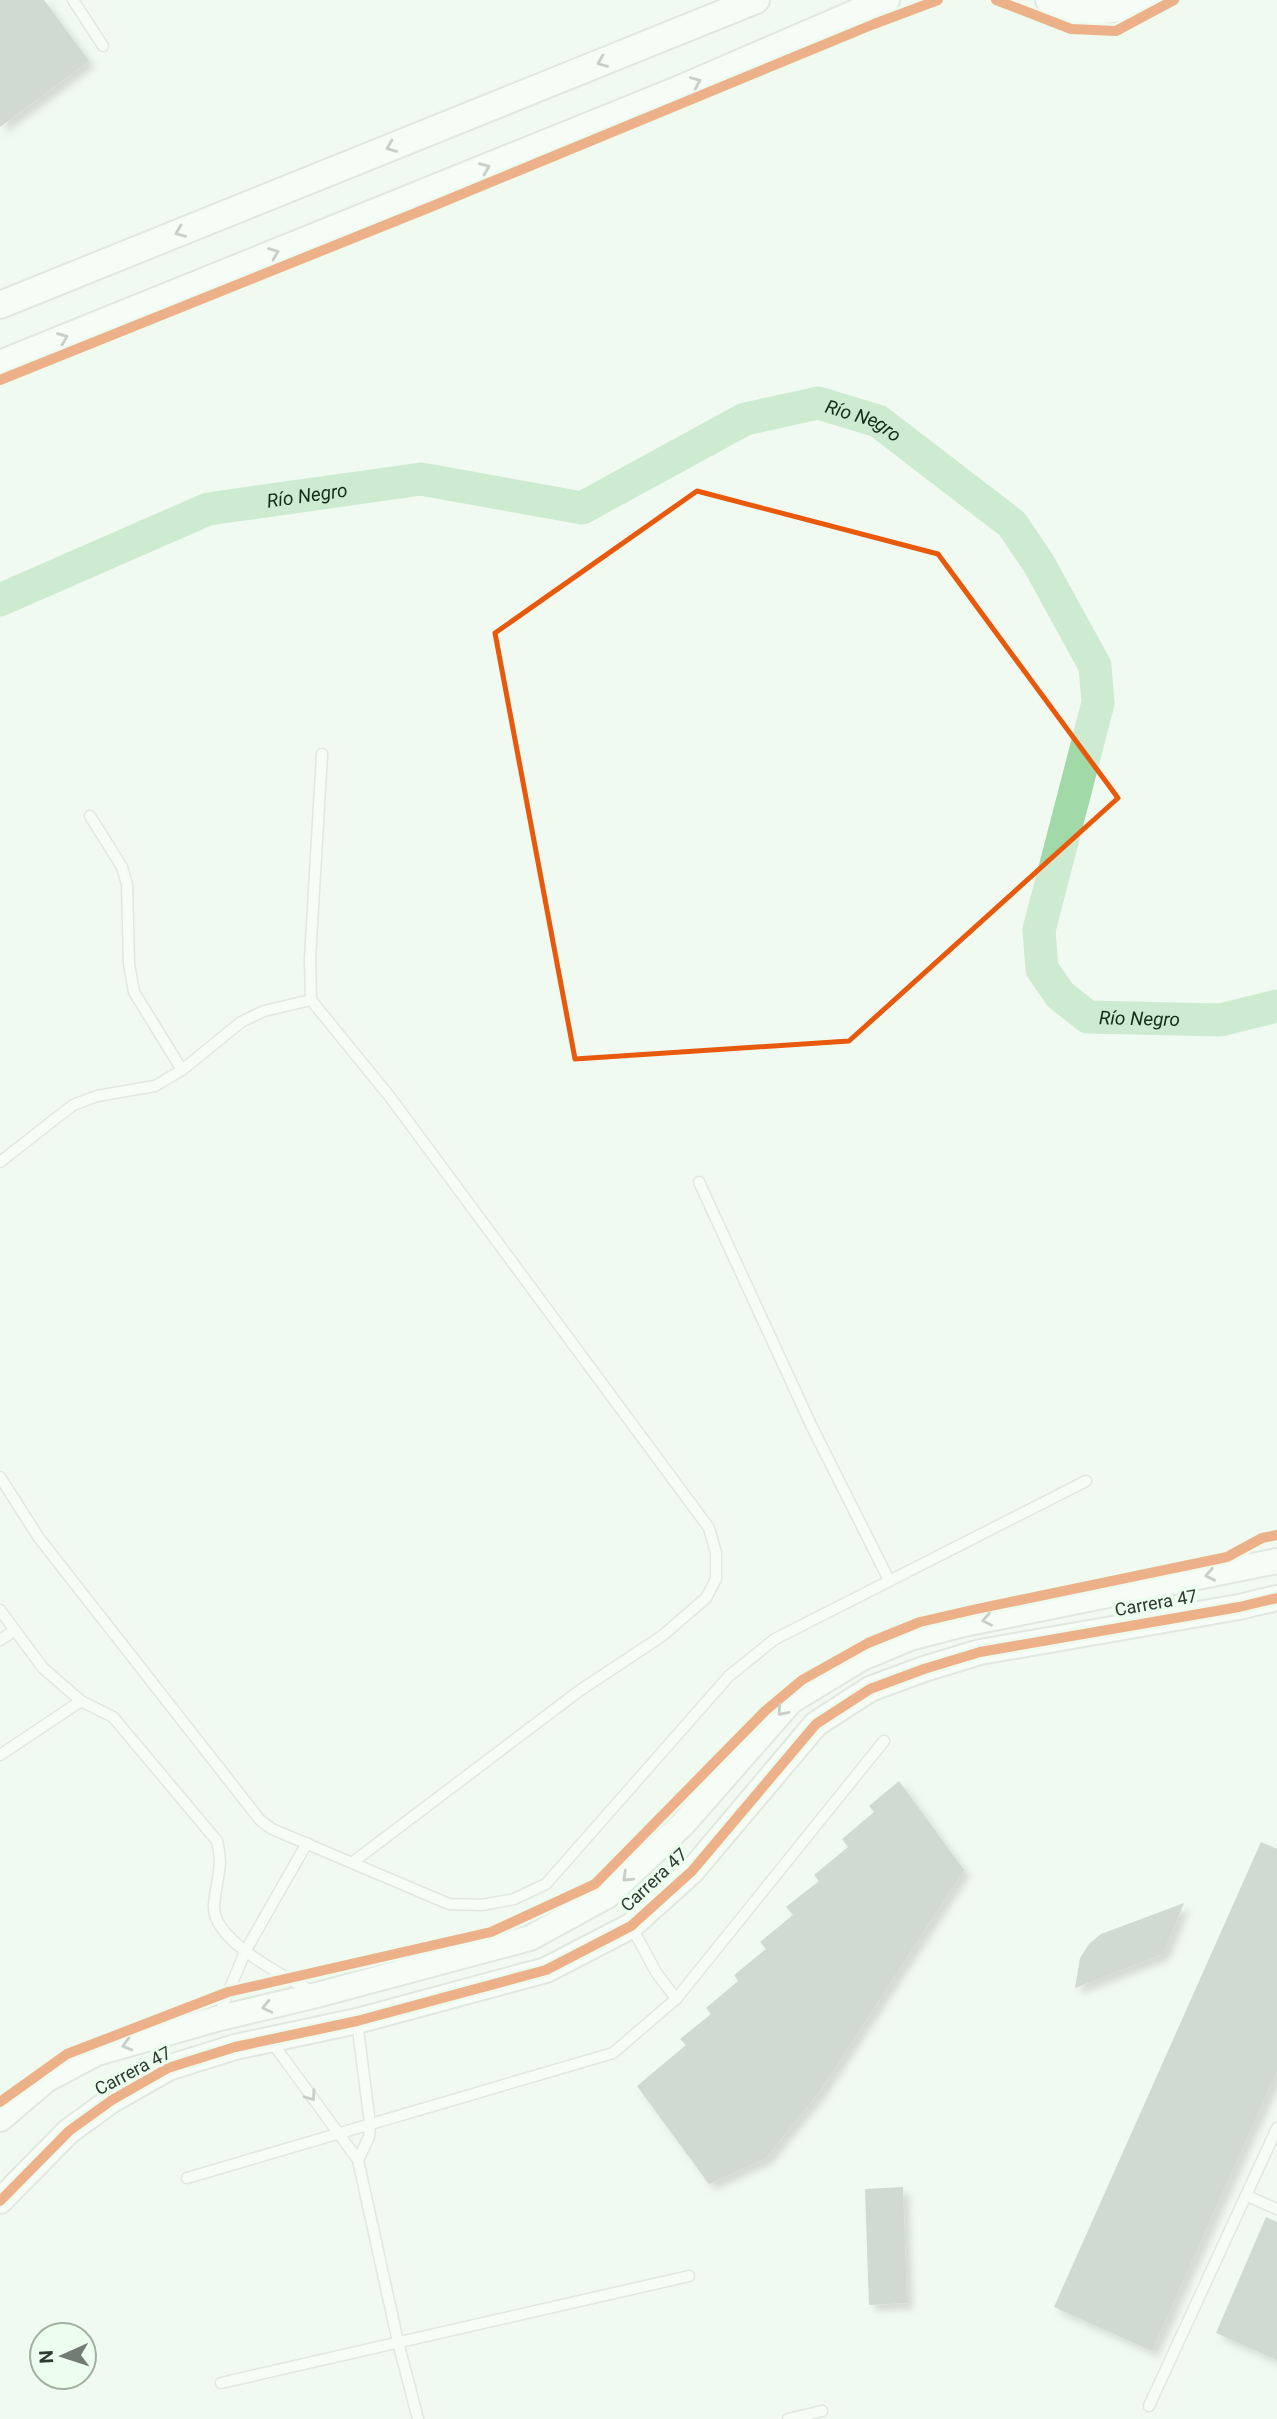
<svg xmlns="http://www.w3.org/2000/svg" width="1277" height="2419" font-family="Roboto,sans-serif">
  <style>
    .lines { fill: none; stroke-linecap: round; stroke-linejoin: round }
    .river { stroke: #a2d9a9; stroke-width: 33 }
    .building { fill: #a9b3aa; filter: url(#shadow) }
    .service-casing { stroke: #cad5cb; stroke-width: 13 }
    .tertiary-casing { stroke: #cad5cb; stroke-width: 28 }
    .secondary-casing { stroke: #cad5cb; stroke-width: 30 }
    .service { stroke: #fdfefd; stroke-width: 10 }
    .tertiary { stroke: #fdfefd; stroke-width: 24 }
    .secondary { stroke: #fdfefd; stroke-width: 26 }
    .cycleway-casing { stroke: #ecfeed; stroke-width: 15 }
    .cycleway { stroke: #e8590c; stroke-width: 10 }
    .oneway { stroke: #959c96 }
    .marked { fill: none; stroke: #e8590c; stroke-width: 5; stroke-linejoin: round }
    .labels { text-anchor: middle; stroke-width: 7; stroke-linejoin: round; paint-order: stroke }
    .street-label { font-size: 18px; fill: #2d3a2f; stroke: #ecfeed }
    .water-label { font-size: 19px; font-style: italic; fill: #113117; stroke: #ecfeed }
  </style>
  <defs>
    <filter id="shadow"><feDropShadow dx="6" dy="6" stdDeviation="3.5" flood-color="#0004"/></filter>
  </defs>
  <rect width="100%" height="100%" fill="#f0faf0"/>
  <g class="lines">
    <!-- river -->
    <path class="river" id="s1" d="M0,600L208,509L421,479L582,508L745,419L818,403L878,421L1012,524L1039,564L1095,666L1098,703L1039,930L1042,969L1060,995L1088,1017L1220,1020L1277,1006"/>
  </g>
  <!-- building -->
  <g class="building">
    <polygon points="0,0 44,0 89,61 0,127"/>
    <polygon points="899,1781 964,1870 820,2091 766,2158 709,2184 637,2086 686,2045 680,2039 711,2014 706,2008 738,1981 734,1975 766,1949 760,1942 793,1915 786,1907 819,1881 814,1875 848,1847 842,1839 874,1812 869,1806"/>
    <polygon points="1261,1842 1277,1849 1277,2071 1152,2351 1054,2307"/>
    <polygon points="1184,1903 1163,1954 1075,1988 1080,1958 1089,1944 1101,1934"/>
    <polygon points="903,2187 907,2303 869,2305 865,2189"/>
    <polygon points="1266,2217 1277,2222 1277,2360 1216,2333"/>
  </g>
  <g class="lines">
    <!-- service casing -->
    <g class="service-casing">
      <g id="service">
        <polyline points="73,0 103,46"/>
        <polyline points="90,816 122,867 127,884 129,964 134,992 182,1070"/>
        <polyline points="311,1000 390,1097 709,1528 716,1553 716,1579 706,1598 662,1636 579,1691 353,1862"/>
        <polyline points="0,1162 73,1105 97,1096 155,1086 182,1070 241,1022 264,1011 311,1000 310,959 322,754"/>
        <polyline points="699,1182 812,1427 889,1580"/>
        <polyline points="0,1477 39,1538 260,1820 272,1829 449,1904 482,1905 514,1899 546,1884 729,1676 775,1639 1086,1481"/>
        <path d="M0,1610L43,1668L81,1701L113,1717L217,1841C224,1868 216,1879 214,1905C211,1940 284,1976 311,1991"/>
        <polyline points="0,1640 14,1631"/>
        <polyline points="0,1755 81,1701"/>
        <polyline points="631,1926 656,1972 676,1999"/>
        <polyline points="218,2016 246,1950 307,1843"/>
        <polyline points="357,2021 370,2124 369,2137 358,2160"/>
        <polyline points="271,2041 358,2160 398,2342 418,2419"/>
        <polyline points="187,2178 613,2053 676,1999 884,1741"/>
        <polyline points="1247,2196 1277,2209"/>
        <polyline points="221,2383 689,2276"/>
        <polyline points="1149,2406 1277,2128"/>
        <polyline points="788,2419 822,2411"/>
      </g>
    </g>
    <!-- tertiary casing -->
    <g class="tertiary-casing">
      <g id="tertiary">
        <polyline points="0,2119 46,2080 97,2053 216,2019 317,1995 530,1938 607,1896 683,1824 791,1701 862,1658 910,1638 964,1624 1277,1561"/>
        <polyline points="0,2201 69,2131 112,2100 168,2068 235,2047 357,2021 546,1970 631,1926 692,1871 816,1724 870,1689 924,1669 980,1652 1239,1607 1277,1598"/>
      </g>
    </g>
    <!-- secondary casing -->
    <g class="secondary-casing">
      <g id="secondary">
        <path d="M1049,0C1078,17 1112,10 1143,4L1148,0"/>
        <polyline points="0,305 756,0"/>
        <polyline points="0,364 680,89 886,0"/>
      </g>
    </g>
    <!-- service -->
    <use href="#service" class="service"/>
    <!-- tertiary -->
    <use href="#tertiary" class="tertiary"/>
    <!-- secondary -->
    <use href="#secondary" class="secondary"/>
    <!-- cycleway casing -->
    <g class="cycleway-casing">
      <g id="cycleway">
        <polyline points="996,0 1071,29 1116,31 1174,0"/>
        <polyline points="0,380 428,208 874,24 938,0"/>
        <polyline points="0,2102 67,2054 228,1992 491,1932 595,1884 765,1711 802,1680 868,1643 920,1622 972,1610 1227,1557 1262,1538 1277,1535"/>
        <polyline points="0,2201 69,2131 112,2100 168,2068 235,2047 357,2021 546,1970 631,1926 692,1871 816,1724 870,1689 924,1669 980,1652 1239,1607 1277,1598"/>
      </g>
    </g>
    <!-- cycleway -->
    <use href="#cycleway" class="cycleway"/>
  </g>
  <!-- one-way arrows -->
  <defs><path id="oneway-chevron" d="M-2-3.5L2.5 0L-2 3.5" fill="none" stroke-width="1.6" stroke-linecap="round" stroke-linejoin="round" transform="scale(1.75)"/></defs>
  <g class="oneway">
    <use href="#oneway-chevron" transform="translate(602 62) rotate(158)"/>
    <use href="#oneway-chevron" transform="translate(696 82) rotate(-23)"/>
    <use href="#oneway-chevron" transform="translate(391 147) rotate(158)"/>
    <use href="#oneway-chevron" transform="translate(485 168) rotate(-22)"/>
    <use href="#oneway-chevron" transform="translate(180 232) rotate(158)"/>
    <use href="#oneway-chevron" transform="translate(274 253) rotate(-22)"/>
    <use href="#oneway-chevron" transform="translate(63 338) rotate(-22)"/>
    <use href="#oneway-chevron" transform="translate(1210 1575) rotate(169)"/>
    <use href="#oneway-chevron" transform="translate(987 1620) rotate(169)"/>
    <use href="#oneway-chevron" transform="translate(782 1711) rotate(131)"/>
    <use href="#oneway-chevron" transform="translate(627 1877) rotate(137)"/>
    <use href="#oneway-chevron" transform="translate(267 2007) rotate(167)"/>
    <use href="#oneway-chevron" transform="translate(127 2045) rotate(165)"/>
    <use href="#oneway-chevron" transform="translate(311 2096) rotate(54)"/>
  </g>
  <!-- marked area -->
  <path d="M0 0H1277V2419H0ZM697,491L938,554L1118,798L849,1041L575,1059L495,633Z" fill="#f0faf0" fill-opacity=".55" fill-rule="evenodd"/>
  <path class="marked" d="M697,491L938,554L1118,798L849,1041L575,1059L495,633Z"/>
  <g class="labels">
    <!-- street labels -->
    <g class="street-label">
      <text transform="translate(1156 1603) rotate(-10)" y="6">Carrera 47</text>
      <text transform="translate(654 1880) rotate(-43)" y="6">Carrera 47</text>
      <text transform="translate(133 2071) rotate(-28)" y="6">Carrera 47</text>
    </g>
    <!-- water labels -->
    <g class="water-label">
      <text dy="7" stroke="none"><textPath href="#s1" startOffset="915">Río Negro</textPath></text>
      <text dy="7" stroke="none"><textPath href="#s1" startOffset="327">Río Negro</textPath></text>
      <text dy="7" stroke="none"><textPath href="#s1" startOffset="1692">Río Negro</textPath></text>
    </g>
  </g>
  <!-- north arrow -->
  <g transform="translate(63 2356) rotate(267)"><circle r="33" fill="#ecfeed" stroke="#a0b0a1" stroke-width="2"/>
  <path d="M0-5L12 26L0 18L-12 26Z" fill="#717d73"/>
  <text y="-10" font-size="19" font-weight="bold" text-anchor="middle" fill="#2d3a2f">N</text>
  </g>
</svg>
